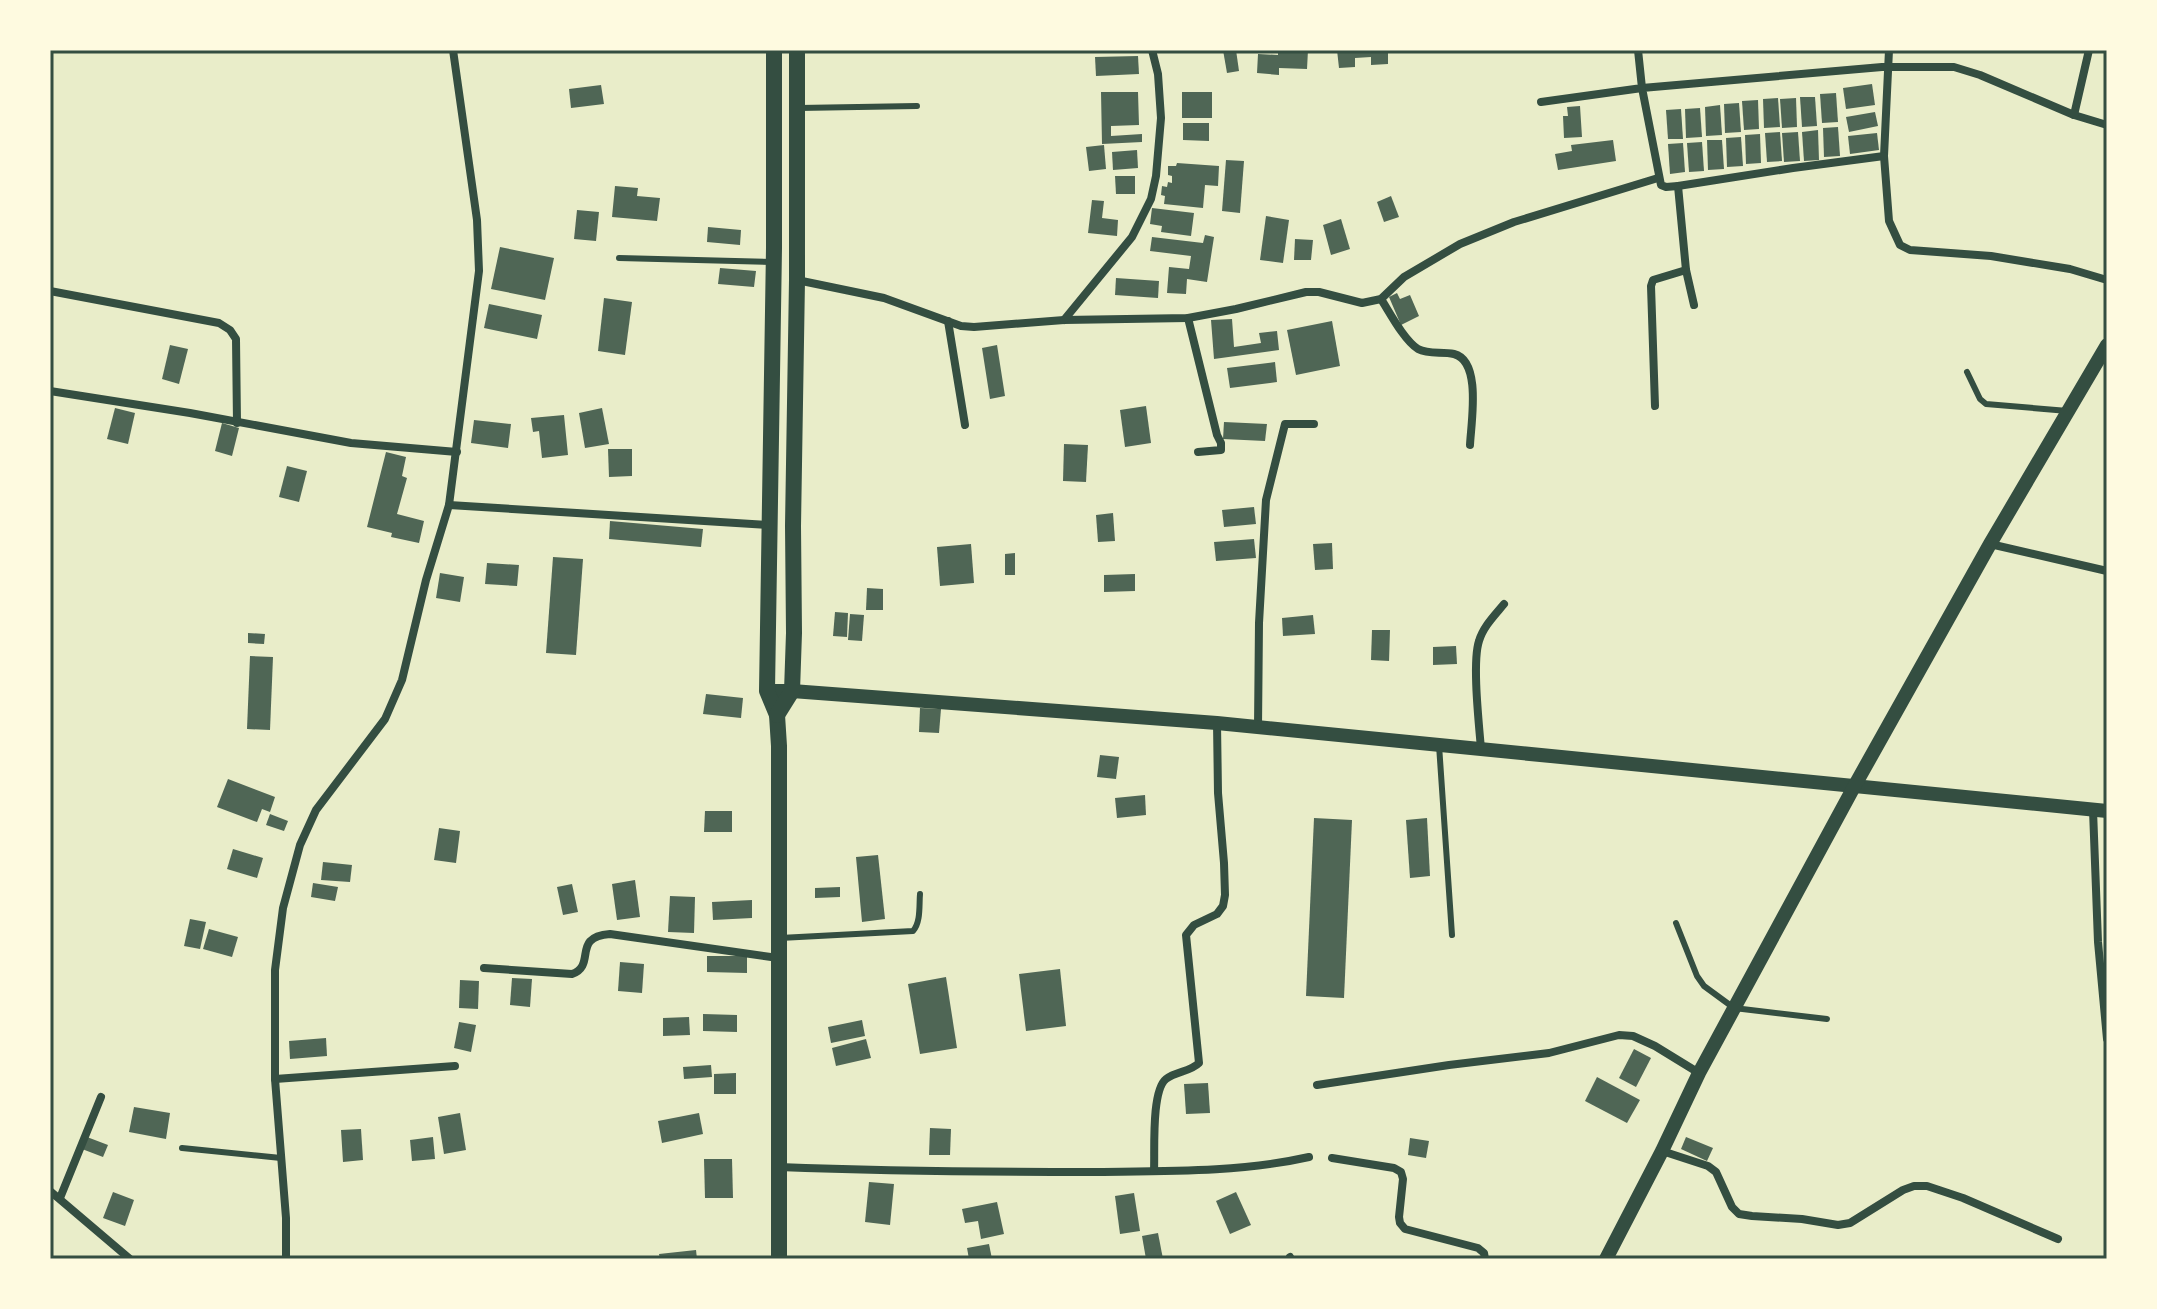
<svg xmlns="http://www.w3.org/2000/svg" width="2157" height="1309" font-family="'Noto Sans',sans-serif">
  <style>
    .building { fill: #4f6655 }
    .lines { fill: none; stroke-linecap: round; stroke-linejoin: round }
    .service { stroke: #344e41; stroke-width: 6 }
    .minor { stroke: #344e41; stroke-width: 8 }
    .tertiary { stroke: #344e41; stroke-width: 14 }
    .secondary { stroke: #344e41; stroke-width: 16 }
    .neatline { fill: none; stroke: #344e41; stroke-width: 3 }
  </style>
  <rect width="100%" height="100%" fill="#e9edc9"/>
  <!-- building -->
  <g class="building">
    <polygon points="1223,50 1236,50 1239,71 1227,73"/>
    <polygon points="1278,50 1308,50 1307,69 1279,68 1279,75 1257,73 1258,54 1278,55"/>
    <polygon points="1337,50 1388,50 1388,64 1371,65 1371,57 1355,58 1355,67 1339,68"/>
    <polygon points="1138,56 1139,74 1096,76 1095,57"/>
    <polygon points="1872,84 1875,105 1846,109 1843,88"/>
    <polygon points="601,85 604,104 571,108 569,89"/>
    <polygon points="1101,92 1138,92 1139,125 1111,126 1111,136 1142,134 1142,142 1102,144"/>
    <rect x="1182" y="92" width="30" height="26"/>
    <polygon points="1836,93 1838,122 1822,123 1820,94"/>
    <polygon points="1800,97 1815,97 1817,126 1802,127"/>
    <polygon points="1778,98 1780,127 1764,128 1763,99"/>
    <polygon points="1796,98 1797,127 1782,128 1780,99"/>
    <polygon points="1758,100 1759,129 1744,130 1742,101"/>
    <polygon points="1739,103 1741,132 1725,133 1724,104"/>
    <polygon points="1720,105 1722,135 1706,136 1705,107"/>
    <polygon points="1580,106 1582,137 1564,138 1563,116 1568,116 1567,107"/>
    <polygon points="1700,108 1702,137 1686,138 1685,109"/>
    <polygon points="1681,109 1683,139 1668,139 1666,110"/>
    <polygon points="1875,112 1878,126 1849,132 1846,117"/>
    <polygon points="1183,123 1209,123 1209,141 1183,140"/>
    <polygon points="1838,127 1840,156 1824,157 1823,128"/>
    <polygon points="1818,130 1819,160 1804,161 1802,132"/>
    <polygon points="1780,132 1782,161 1767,162 1765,133"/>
    <polygon points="1798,132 1800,161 1784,162 1782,133"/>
    <polygon points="1877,133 1879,150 1850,154 1848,136"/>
    <polygon points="1760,134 1761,163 1746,164 1745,135"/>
    <polygon points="1741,137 1743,166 1727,167 1726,138"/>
    <polygon points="1613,140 1616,161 1558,170 1555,154 1572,151 1571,145"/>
    <polygon points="1707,140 1722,140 1724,169 1708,170"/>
    <polygon points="1702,142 1704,171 1689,172 1687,143"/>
    <polygon points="1683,143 1685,172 1670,174 1668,144"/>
    <polygon points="1104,145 1106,169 1089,171 1086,147"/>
    <polygon points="1137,150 1138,168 1113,170 1112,152"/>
    <polygon points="1226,160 1244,161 1240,213 1222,211"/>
    <polygon points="1177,163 1219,166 1218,186 1205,185 1203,208 1164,204 1165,196 1161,195 1162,186 1167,187 1168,182 1172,183 1172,176 1168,175 1168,166 1176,166"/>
    <polygon points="1115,176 1135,176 1135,194 1116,194"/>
    <polygon points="615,186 638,188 637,196 660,198 657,221 612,217"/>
    <polygon points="1391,196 1399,217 1384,222 1377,202"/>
    <polygon points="1092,200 1104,201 1102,218 1118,220 1117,236 1088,233"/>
    <polygon points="1152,208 1194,213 1191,236 1161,232 1162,226 1150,224"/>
    <polygon points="577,210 599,212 596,241 574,239"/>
    <polygon points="1266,216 1289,220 1283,263 1260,260"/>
    <polygon points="1341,219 1350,249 1331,255 1323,225"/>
    <polygon points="708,227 741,230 740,245 707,242"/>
    <polygon points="1205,235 1214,237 1207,282 1187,279 1186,294 1167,293 1169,267 1189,269 1191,256 1150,251 1152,237 1203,243"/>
    <polygon points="1295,239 1313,240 1311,260 1294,260"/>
    <polygon points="500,247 554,258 545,300 491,289"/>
    <polygon points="720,268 756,271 754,287 718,284"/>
    <polygon points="1116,278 1159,281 1158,298 1115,295"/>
    <polygon points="1397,293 1400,299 1410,295 1419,316 1401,325 1389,297"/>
    <polygon points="604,298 632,302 625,355 598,351"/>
    <polygon points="489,304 542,315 537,339 484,328"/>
    <polygon points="1232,319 1234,347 1261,343 1259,333 1277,331 1279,350 1214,359 1211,320"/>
    <polygon points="1332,321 1340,366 1296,375 1287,330"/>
    <polygon points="170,345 188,349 179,384 162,379"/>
    <polygon points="997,345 1005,396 990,399 982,348"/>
    <polygon points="1275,362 1277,382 1230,388 1227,368"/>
    <polygon points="1146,406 1151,443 1125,447 1120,410"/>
    <polygon points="115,408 135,413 128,444 107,439"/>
    <polygon points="602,408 609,444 585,448 579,413"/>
    <polygon points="564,415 568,455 542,458 539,431 533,432 531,418"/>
    <polygon points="474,420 511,424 508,448 471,443"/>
    <polygon points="1224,422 1267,424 1265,441 1223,439"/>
    <polygon points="222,423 239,428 232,456 215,451"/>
    <polygon points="1064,444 1088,445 1086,482 1063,481"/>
    <polygon points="608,449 632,449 632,476 609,477"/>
    <polygon points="386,452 406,457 402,476 407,478 397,514 424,521 419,543 391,537 392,533 367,527"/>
    <polygon points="287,466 307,471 299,502 279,497"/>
    <polygon points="1254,507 1256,524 1224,527 1222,510"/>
    <polygon points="1113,513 1115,541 1098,542 1096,515"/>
    <polygon points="610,521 703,529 701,547 609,539"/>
    <polygon points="1254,539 1256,558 1216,561 1214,542"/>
    <polygon points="1332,543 1333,569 1315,570 1313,544"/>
    <polygon points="971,544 974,583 940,586 937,547"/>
    <polygon points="1015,553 1015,575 1005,575 1005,554"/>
    <polygon points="553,557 583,559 576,655 546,653"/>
    <polygon points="487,563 519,565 517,586 485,584"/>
    <polygon points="440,573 464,577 460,602 436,598"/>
    <polygon points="1135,574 1135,591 1104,592 1104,575"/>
    <polygon points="867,588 883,589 883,610 866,610"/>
    <polygon points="835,612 848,613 847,637 833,636"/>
    <polygon points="850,614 864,615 862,641 848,640"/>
    <polygon points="1313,615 1315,634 1283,636 1282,618"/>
    <polygon points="1372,630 1390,630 1389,661 1371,660"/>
    <polygon points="248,633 265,634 264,644 248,643"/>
    <polygon points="1456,646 1457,664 1433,665 1433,647"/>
    <polygon points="250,656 273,657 270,730 247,729"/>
    <polygon points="706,694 743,698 741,718 703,714"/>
    <polygon points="920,708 941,709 939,733 919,732"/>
    <polygon points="1100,755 1119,757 1116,779 1097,777"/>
    <polygon points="228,779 275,797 270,812 262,809 257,822 217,807"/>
    <polygon points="1145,795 1146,815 1117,818 1115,798"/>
    <polygon points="705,811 732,811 732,832 704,832"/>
    <polygon points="270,814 288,821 284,831 266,825"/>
    <polygon points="1314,818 1352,820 1344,998 1306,996"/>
    <polygon points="1427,818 1430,876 1410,878 1406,820"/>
    <polygon points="439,828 460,831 456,863 434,860"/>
    <polygon points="233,849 263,858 257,878 227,869"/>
    <polygon points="878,855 885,919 862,922 856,857"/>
    <polygon points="323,862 352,865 350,882 321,880"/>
    <polygon points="635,880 640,917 617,920 612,884"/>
    <polygon points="313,883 338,887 335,901 311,897"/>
    <polygon points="572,884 578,912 563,915 557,887"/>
    <polygon points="840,887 840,897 815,898 815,888"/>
    <polygon points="670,896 695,897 694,933 668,932"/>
    <polygon points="752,900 752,918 713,920 712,902"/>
    <polygon points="190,919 206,922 200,949 184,946"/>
    <polygon points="209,929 238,937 232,957 203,949"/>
    <polygon points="707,956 747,956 747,973 707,972"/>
    <polygon points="620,962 644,964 642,993 618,991"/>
    <polygon points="1060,969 1066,1026 1026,1031 1019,974"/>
    <polygon points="946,977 957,1048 920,1054 908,984"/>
    <polygon points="512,978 532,979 530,1007 510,1005"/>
    <polygon points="460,980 479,981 478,1009 459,1008"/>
    <polygon points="703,1014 737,1015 737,1032 703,1031"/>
    <polygon points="689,1017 690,1035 663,1036 663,1018"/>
    <polygon points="862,1020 865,1036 831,1043 828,1027"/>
    <polygon points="459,1022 476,1025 471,1052 454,1048"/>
    <polygon points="326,1038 327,1056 290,1059 289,1041"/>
    <polygon points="866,1039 871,1058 836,1066 832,1048"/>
    <polygon points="1634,1049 1651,1058 1636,1087 1619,1078"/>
    <polygon points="711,1065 712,1077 684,1079 683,1067"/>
    <polygon points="736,1073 736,1094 714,1094 714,1074"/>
    <polygon points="1597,1077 1640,1100 1627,1123 1585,1101"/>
    <polygon points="1208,1083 1210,1113 1186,1114 1184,1084"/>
    <polygon points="134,1107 170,1113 166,1139 129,1132"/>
    <polygon points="460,1113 466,1150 444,1154 438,1117"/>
    <polygon points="699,1113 703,1134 662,1143 658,1121"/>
    <polygon points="930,1128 951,1129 950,1155 929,1155"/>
    <polygon points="361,1129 363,1160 343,1162 341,1130"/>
    <polygon points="87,1137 108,1145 103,1157 82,1149"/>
    <polygon points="433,1137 435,1159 412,1161 410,1140"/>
    <polygon points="1686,1137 1713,1148 1707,1161 1681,1149"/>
    <polygon points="1410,1138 1429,1141 1426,1158 1408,1155"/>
    <polygon points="704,1159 732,1159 733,1198 705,1198"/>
    <polygon points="869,1182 894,1184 890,1225 865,1222"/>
    <polygon points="113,1192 134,1200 125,1226 103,1218"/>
    <polygon points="1236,1192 1251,1225 1230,1234 1216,1201"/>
    <polygon points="1134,1193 1140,1231 1120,1234 1115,1196"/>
    <polygon points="997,1202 1004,1234 981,1239 978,1221 965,1223 962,1209"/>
    <polygon points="1158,1233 1163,1259 1146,1259 1142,1236"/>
    <polygon points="989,1244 992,1259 969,1259 967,1248"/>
    <polygon points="696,1250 697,1259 660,1259 659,1254"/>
  </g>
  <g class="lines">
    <!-- service -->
    <g class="service">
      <polyline points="799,108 917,106"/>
      <polyline points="619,258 773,262"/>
      <polyline points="1967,372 1980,399 1986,404 2068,411"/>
      <polyline points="1439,745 1452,935"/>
      <polyline points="1676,923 1697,976 1704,986 1734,1008 1827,1019"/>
      <path d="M780,938L913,931C921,922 919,905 920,894"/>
      <polyline points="182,1148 281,1158"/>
    </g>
    <!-- minor -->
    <g class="minor">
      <polyline points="1889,50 1884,156 1793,168 1678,186 1666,187 1661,185 1642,88 1882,67 1954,67 1980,75 2074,115 2107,125"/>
      <polyline points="1541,102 1642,88 1638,50"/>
      <polyline points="2074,115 2089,50"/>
      <polyline points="1884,156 1889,221 1900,245 1910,250 1991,256 2070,269 2107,280"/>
      <polyline points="1678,186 1686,270 1694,305"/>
      <polyline points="797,280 884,298 961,326 974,327 1064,320 1188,318 1236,309 1306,292 1319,292 1362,303 1381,299 1404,277 1460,244 1514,222 1658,178"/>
      <polyline points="50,291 219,323 230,330 236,339 237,423"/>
      <path d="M1381,299C1390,313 1404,340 1418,349C1429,355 1442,351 1454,354C1482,361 1471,423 1470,445"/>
      <polyline points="1188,318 1217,435 1221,443 1221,450 1198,452"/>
      <polyline points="1064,320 1132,237 1151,199 1156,176 1161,118 1158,74 1152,50"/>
      <polyline points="948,321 965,425"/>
      <polyline points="50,391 190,413 351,443 457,452"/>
      <polyline points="1655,406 1651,286 1653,280 1686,270"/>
      <polyline points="449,505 479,271 477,220 453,50"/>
      <polyline points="1990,544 2107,571"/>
      <polyline points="1258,727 1259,623 1266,500 1285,424 1314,424"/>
      <path d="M1481,749C1479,724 1472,662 1479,641C1483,627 1494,616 1504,604"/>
      <polyline points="2093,810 2098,942 2107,1039"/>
      <path d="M484,968L572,974C597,965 571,937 610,934L778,958"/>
      <polyline points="275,1079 455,1066"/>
      <polyline points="1317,1085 1449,1065 1549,1053 1619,1035 1633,1036 1655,1046 1699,1073"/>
      <polyline points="1662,1151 1708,1166 1716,1172 1732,1207 1739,1214 1752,1216 1802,1219 1838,1225 1850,1223 1903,1190 1914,1186 1927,1186 1963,1198 2058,1239"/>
      <polyline points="1332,1158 1394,1168 1401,1172 1403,1179 1399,1217 1400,1223 1405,1229 1478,1248 1484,1253 1485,1259"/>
      <path d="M779,1167C883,1171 987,1172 1090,1172C1163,1171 1238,1173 1309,1157"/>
      <path d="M1154,1171C1155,1152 1151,1091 1166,1079C1176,1071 1190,1072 1199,1063L1186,935L1194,925L1217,914L1223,906L1225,895L1224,863L1218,793L1217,723"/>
      <polyline points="50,1191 130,1259"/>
      <polyline points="60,1198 101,1097"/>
      <polyline points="1290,1257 1291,1259"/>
      <polyline points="286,1259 286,1218 275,1079 275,970 283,908 300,845 316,810 385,719 402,680 426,580 449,505 769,525"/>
    </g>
    <!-- tertiary -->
    <g class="tertiary">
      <polyline points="767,691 792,691 1217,723 2107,811"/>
      <polyline points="1606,1259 1662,1151 1699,1073 1855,785 1990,544 2107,345"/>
    </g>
    <!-- secondary -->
    <g class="secondary">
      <polyline points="774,50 774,248 767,691 777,715 779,746 779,1259"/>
      <polyline points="777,715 792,691 794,633 793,526 797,280 797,50"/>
    </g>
  </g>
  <!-- border -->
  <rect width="2157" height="1309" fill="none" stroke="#fefae0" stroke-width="104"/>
  <rect x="52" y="52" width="2053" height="1205" class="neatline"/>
</svg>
